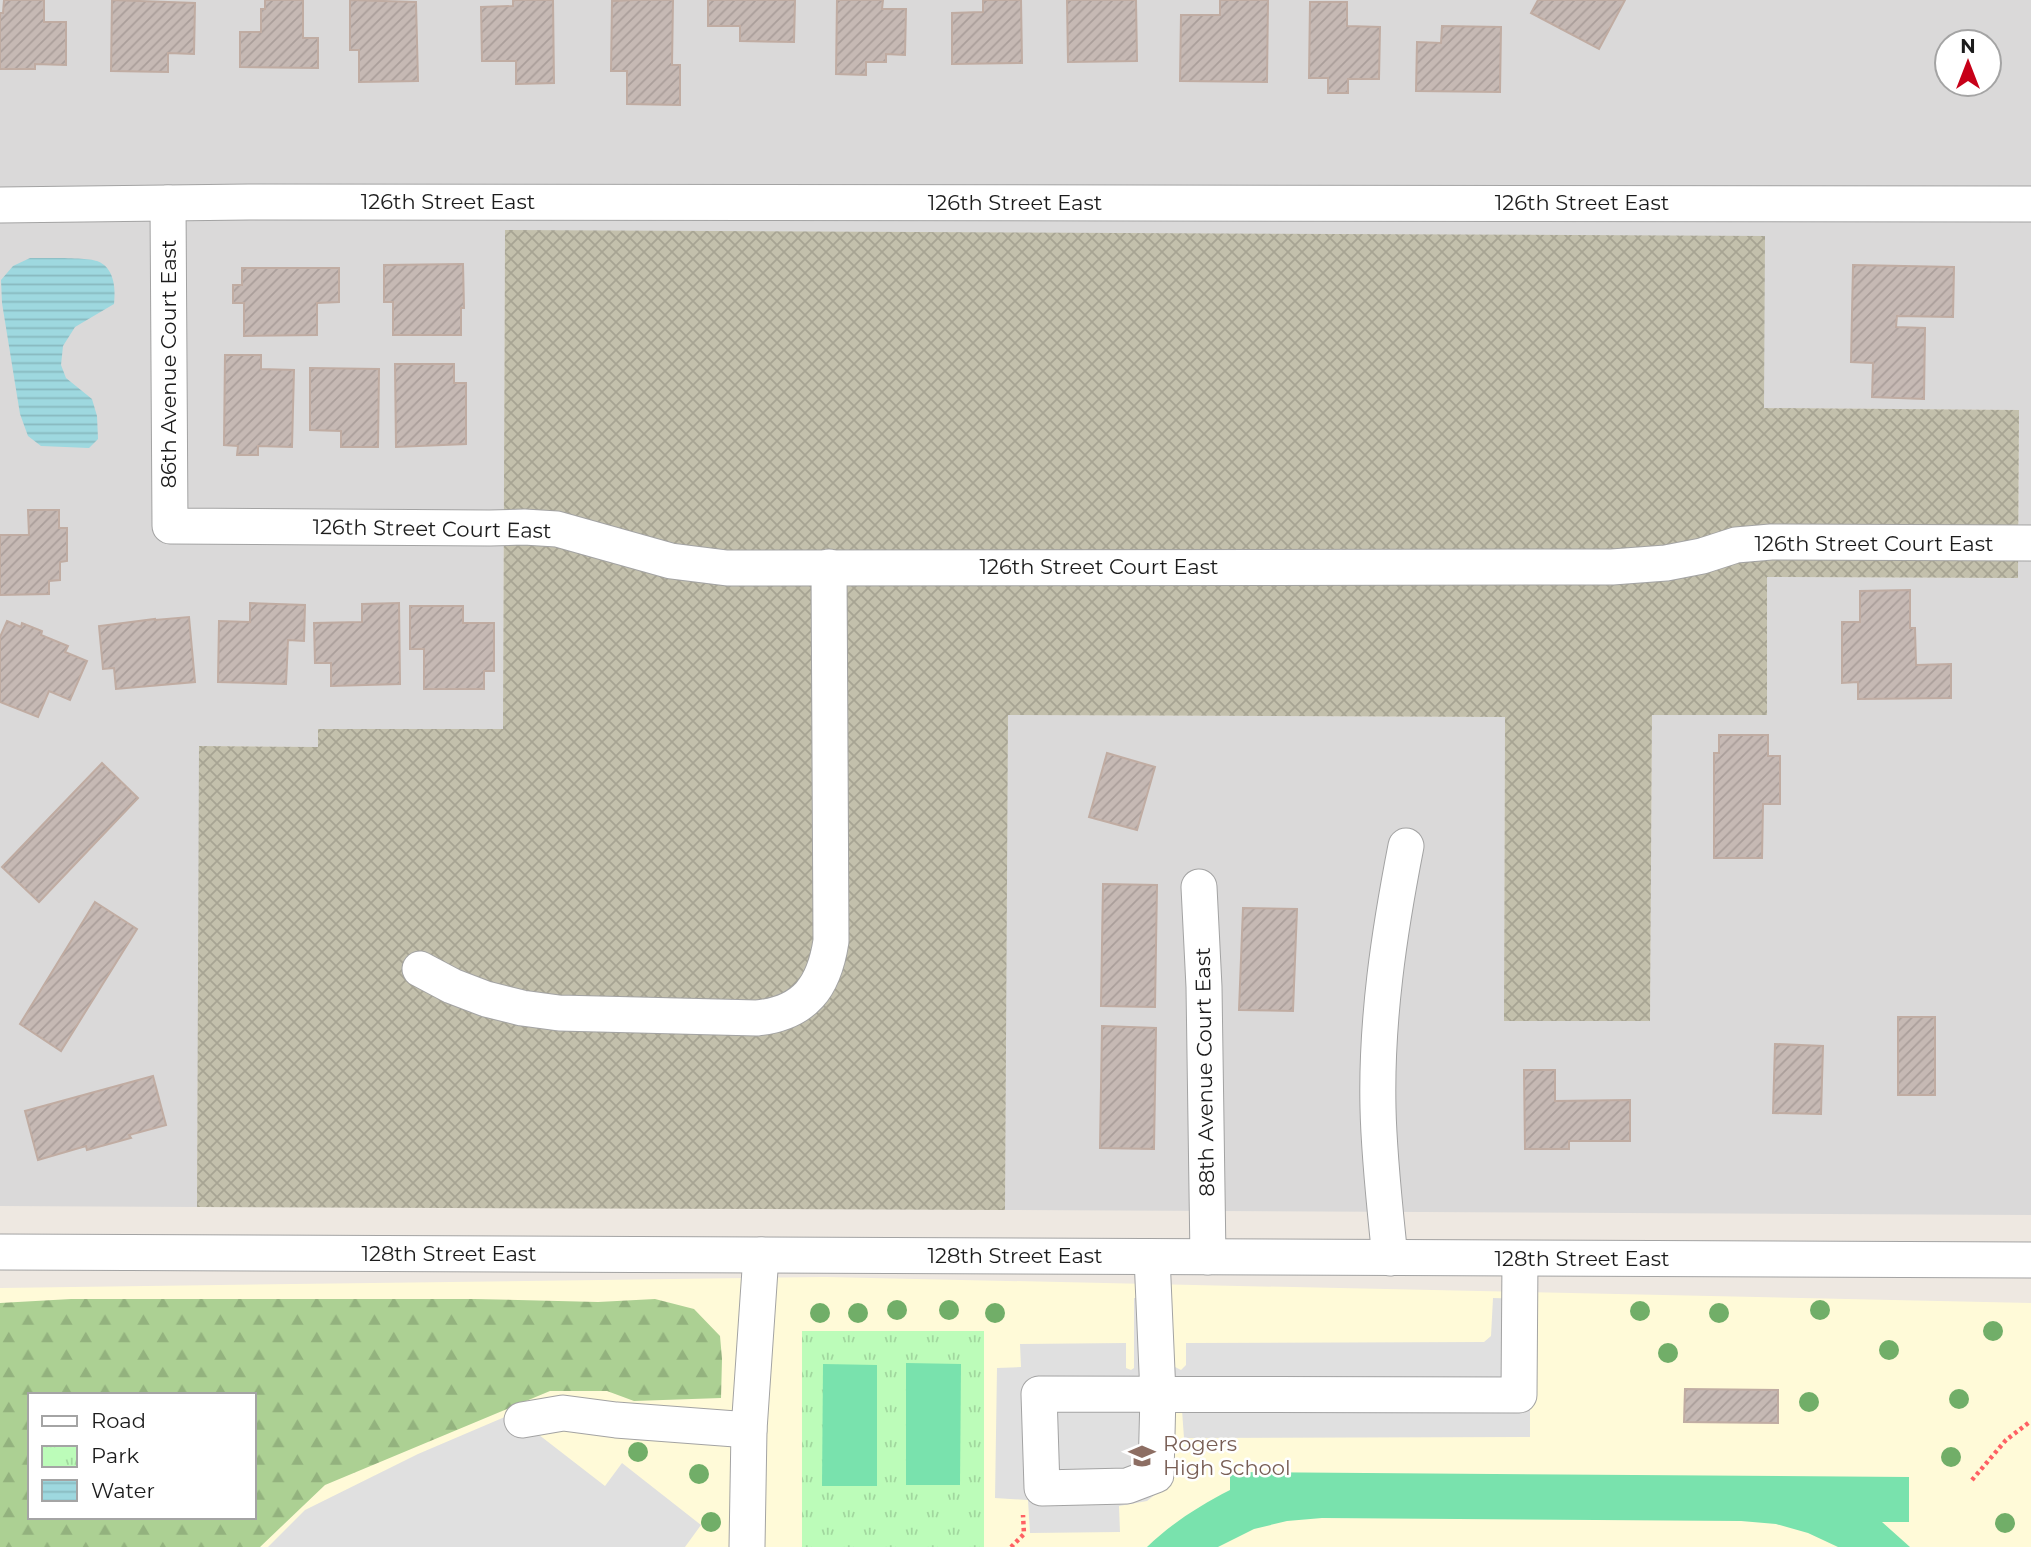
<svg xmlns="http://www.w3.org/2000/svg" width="2031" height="1547" font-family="Montserrat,sans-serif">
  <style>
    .residential { fill: #dad9d9; fill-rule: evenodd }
    .education { fill: #fffad8; fill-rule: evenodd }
    .construction { fill: url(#construction-cross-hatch) }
    .forest { fill: url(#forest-firs); fill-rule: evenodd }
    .park { fill: url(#park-tufts) }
    .pitch { fill: #79e2ad }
    .parking { fill: #e0e0e0 }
    .water { fill: url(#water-rules) }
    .building { fill: url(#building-hatch); stroke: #c0aca2; stroke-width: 2 }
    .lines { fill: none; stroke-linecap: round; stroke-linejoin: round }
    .minor-casing { stroke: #a3a3a3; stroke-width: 37 }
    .path { stroke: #ff6063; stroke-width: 4.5; stroke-dasharray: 3.5 3.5; stroke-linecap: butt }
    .minor { stroke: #fff; stroke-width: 35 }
    .tree { fill: #71ae68 }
    .labels { text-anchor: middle; stroke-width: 5; stroke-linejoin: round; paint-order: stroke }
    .street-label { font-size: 21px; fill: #1c1c1c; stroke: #fff }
    .education-label { font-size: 21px; fill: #785e54; stroke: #fff; text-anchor: start }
  </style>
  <defs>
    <pattern id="construction-cross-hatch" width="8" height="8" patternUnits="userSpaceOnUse" patternTransform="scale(1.75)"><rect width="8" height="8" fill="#c3c0ac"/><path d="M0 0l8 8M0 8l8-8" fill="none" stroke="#a7a493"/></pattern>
    <pattern id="forest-firs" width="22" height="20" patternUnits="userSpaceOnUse" patternTransform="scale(1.75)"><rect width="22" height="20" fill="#acd093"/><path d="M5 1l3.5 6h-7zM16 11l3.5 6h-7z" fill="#93b27e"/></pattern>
    <pattern id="park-tufts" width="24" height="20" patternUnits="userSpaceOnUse" patternTransform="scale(1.75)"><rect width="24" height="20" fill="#bcfcb9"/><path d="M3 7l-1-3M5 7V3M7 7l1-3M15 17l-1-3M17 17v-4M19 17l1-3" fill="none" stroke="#a1d79e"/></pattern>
    <pattern id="water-rules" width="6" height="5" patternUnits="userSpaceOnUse" patternTransform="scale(1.75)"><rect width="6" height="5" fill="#9ed8df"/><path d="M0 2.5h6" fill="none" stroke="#88b9bf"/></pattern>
    <pattern id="building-hatch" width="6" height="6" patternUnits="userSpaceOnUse" patternTransform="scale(1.75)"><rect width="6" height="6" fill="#c6b9b4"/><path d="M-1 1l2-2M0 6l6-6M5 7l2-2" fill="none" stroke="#aa9e9a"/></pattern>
  </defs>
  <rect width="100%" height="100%" fill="#eee8e1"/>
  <!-- residential -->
  <path class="residential" d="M0,0H2031V1215L1005,1210L1007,715L1505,717L1504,1020L1650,1021L1652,715H1766L1767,577L2018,578L2019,410L1764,408L505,231L503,729H319L318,747L200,746L197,1207L0,1206ZM1947,42H1989V84H1947Z"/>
  <!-- education -->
  <path class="education" d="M825,1277L2031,1303V1547H0V1288ZM30,1395H254V1517H30Z"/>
  <!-- construction -->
  <polygon class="construction" points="505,230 1765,236 1764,408 2019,410 2018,578 1767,577 1767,715 1652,715 1650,1021 1504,1021 1505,717 1008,715 1005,1210 197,1207 199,746 318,747 318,729 503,729"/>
  <!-- forest -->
  <path class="forest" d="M71,1299H474L598,1302L655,1299L694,1309L720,1336L722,1359L721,1398L634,1401L607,1391H550L325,1485L260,1547H0V1303ZM30,1395H254V1517H30Z"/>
  <!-- park -->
  <rect class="park" x="802" y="1331" width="182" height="216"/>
  <!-- pitch -->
  <g class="pitch">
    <polygon points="906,1363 961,1364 960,1485 906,1485"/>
    <polygon points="823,1364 877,1365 877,1486 822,1486"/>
    <path d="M1230,1472L1909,1477V1522H1882L1910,1547H1838L1808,1533L1776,1524L1741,1521L1322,1518L1287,1521L1254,1529L1218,1547H1147C1172,1523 1199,1506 1230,1490Z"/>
  </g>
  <!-- parking -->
  <g class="parking">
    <polygon points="1172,1297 1173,1366 1181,1370 1186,1365 1186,1343 1484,1342 1491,1336 1493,1298 1530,1299 1530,1437 1184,1438 1182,1410 1174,1412 1157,1493 1147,1501 1119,1506 1120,1532 1030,1533 1028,1500 995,1498 997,1368 1021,1367 1020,1344 1126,1343 1126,1368 1131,1370 1134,1368 1134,1298"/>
    <polygon points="512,1414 605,1486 622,1463 701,1525 685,1547 268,1547 305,1510 418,1454"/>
  </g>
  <!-- water -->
  <path class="water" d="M30,258C43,258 87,257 97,261C114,267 116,288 114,304L75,327L63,346L61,365L66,378L92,399L97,416L98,439L89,448L41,446L28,436L20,414L2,303L1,280L13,266Z"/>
  <!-- building -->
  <g class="building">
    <polygon points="4,0 44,0 44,22 66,22 66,65 35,64 35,69 0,69 0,13 3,13"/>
    <polygon points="112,0 195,3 194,54 168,53 168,72 111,71"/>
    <polygon points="265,0 303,0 303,38 318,38 318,68 240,67 240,32 261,32 261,9 265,9"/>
    <polygon points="350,0 416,2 418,81 359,82 359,50 350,50"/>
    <polygon points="513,0 553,0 554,83 516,84 516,61 482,61 481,7 513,6"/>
    <polygon points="635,0 673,0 672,65 680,65 680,105 627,104 627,71 611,71 612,1"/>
    <polygon points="708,0 795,0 794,42 740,41 740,26 708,26"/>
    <polygon points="837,0 883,0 882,9 906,9 905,55 886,54 886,62 866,62 866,75 836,74"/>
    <polygon points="983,0 1021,0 1022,63 952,64 952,13 983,12"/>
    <polygon points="1067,0 1136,0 1137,61 1068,62"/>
    <polygon points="1220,0 1268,0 1267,82 1180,81 1181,15 1220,15"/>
    <polygon points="1538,0 1625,0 1599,49 1531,13"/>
    <polygon points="1310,2 1347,2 1347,26 1380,27 1379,79 1348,79 1348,93 1328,93 1328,78 1309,78"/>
    <polygon points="1442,26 1501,27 1500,92 1416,91 1417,42 1441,43"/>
    <polygon points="463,264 464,308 461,308 461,335 393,335 393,302 384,302 384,265"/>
    <polygon points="1853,265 1954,267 1953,317 1897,316 1896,327 1925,328 1924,399 1872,397 1873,363 1851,362"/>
    <polygon points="242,268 339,268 339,302 317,303 317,335 244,336 244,303 233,303 233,285 242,285"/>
    <polygon points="225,355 261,355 261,369 294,370 292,447 258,446 258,455 237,455 238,446 224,445"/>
    <polygon points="395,364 454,364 454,383 466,383 466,444 396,447"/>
    <polygon points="310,368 379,369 378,447 341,447 341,431 310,430"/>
    <polygon points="28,510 59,510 59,528 67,528 67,561 60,562 60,580 49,581 49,594 0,595 0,535 29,535"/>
    <polygon points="1910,590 1910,628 1915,628 1916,665 1951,664 1951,698 1858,699 1858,682 1842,683 1842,622 1860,622 1860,591"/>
    <polygon points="250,603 305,605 304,641 288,640 286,684 218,682 219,621 250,622"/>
    <polygon points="399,603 400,684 331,686 331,663 315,663 314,623 362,622 362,604"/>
    <polygon points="410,606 463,606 463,623 494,623 494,671 484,671 484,689 424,689 424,649 410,649"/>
    <polygon points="189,617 195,682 116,689 114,668 103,669 99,626 155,619 155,620"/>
    <polygon points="7,621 21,627 22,623 42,631 41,635 68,646 65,652 87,661 70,700 49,691 38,717 0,702 0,637"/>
    <polygon points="1719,735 1768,735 1768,756 1780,756 1780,804 1763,804 1762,858 1714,858 1714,753 1719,753"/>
    <polygon points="1107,753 1155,767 1137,830 1089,817"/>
    <polygon points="102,763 138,798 39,902 2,867"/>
    <polygon points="1103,884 1157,885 1155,1007 1101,1006"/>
    <polygon points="95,902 137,929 61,1051 20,1024"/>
    <polygon points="1243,908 1297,909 1293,1011 1239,1010"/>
    <rect x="1898" y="1017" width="37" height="78"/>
    <polygon points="1102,1026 1156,1028 1154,1149 1100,1148"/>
    <polygon points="1775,1044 1823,1046 1821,1114 1773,1113"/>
    <polygon points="1524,1070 1555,1070 1555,1101 1630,1100 1630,1141 1569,1141 1569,1149 1525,1149"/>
    <polygon points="153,1076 166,1125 129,1135 131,1138 87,1150 86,1146 38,1160 25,1111"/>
    <polygon points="1685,1389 1778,1390 1778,1423 1684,1422"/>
  </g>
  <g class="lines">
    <!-- minor casing -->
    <g class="minor-casing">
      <g id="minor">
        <polyline points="168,203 170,526 490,528 524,527 557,529 671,561 727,568 1612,567 1666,563 1702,556 1736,545 1771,542 2031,543"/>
        <polyline points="0,205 249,202 2031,204"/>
        <polyline points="1199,887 1204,987 1208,1257"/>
        <path d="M420,969L452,986L486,999L522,1008L559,1013L757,1018C805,1013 824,987 831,941L829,567"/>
        <polyline points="0,1252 2031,1260"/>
        <polyline points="1152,1257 1158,1394 1156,1475 1127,1486 1042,1488 1039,1394 1519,1395 1520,1259"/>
        <path d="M1390,1258C1385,1208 1379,1158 1378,1108C1376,1020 1389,933 1406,846"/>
        <polyline points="522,1420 563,1413 616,1420 749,1430 761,1255"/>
        <polyline points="747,1547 749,1430"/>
      </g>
    </g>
    <!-- path -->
    <g class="path">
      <polyline points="1972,1480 2006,1440 2031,1421"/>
      <polyline points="1011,1547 1024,1534 1023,1515"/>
    </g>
    <!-- minor -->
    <use href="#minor" class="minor"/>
  </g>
  <!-- trees -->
  <g class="tree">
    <circle cx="897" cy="1310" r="10"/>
    <circle cx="949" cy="1310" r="10"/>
    <circle cx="1820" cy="1310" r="10"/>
    <circle cx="1640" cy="1311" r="10"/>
    <circle cx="820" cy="1313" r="10"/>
    <circle cx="858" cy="1313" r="10"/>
    <circle cx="995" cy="1313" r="10"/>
    <circle cx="1719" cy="1313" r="10"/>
    <circle cx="1993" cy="1331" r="10"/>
    <circle cx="1889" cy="1350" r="10"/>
    <circle cx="1668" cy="1353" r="10"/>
    <circle cx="1959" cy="1399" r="10"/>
    <circle cx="1809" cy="1402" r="10"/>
    <circle cx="638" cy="1452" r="10"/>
    <circle cx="1951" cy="1457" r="10"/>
    <circle cx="699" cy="1474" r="10"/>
    <circle cx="711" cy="1522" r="10"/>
    <circle cx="2005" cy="1523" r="10"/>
  </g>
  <!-- icons -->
  <defs>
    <g id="school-bare" transform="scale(2.1)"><path d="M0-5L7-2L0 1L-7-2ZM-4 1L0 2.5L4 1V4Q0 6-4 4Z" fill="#8d6e63" stroke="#fff" stroke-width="2.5" paint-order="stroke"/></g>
  </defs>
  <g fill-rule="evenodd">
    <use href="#school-bare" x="1142" y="1456"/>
  </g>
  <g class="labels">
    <!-- street labels -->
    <g class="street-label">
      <text x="448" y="209">126th Street East</text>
      <text x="1015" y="210">126th Street East</text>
      <text x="1582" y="210">126th Street East</text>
      <text transform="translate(169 364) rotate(-90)" y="7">86th Avenue Court East</text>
      <text transform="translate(432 529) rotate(1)" y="7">126th Street Court East</text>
      <text x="1874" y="551">126th Street Court East</text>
      <text x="1099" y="574">126th Street Court East</text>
      <text transform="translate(1205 1072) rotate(-91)" y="7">88th Avenue Court East</text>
      <text x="449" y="1261">128th Street East</text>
      <text x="1015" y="1263">128th Street East</text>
      <text x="1582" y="1266">128th Street East</text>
    </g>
    <!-- education labels -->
    <g class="education-label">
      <text x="1163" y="1451">Rogers<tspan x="1163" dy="24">High School</tspan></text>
    </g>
  </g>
  <!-- legend -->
  <rect x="28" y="1393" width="228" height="126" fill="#ffffff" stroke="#a4a4a4" stroke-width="2"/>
  <rect x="42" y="1416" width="35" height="10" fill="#ffffff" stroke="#a4a4a4" stroke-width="2"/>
  <text x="91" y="1428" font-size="21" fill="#1c1c1c">Road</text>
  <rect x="42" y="1446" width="35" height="21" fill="url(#park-tufts)" stroke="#a4a4a4" stroke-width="2"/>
  <text x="91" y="1463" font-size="21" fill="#1c1c1c">Park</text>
  <rect x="42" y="1480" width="35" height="21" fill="url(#water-rules)" stroke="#a4a4a4" stroke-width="2"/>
  <text x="91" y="1498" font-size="21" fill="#1c1c1c">Water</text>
  <!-- north arrow -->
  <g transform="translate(1968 63)"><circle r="33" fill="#ffffff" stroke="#a4a4a4" stroke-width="2"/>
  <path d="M0-5L12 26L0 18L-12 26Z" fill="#c70018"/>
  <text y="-10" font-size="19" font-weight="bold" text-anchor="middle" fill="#1c1c1c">N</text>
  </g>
</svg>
